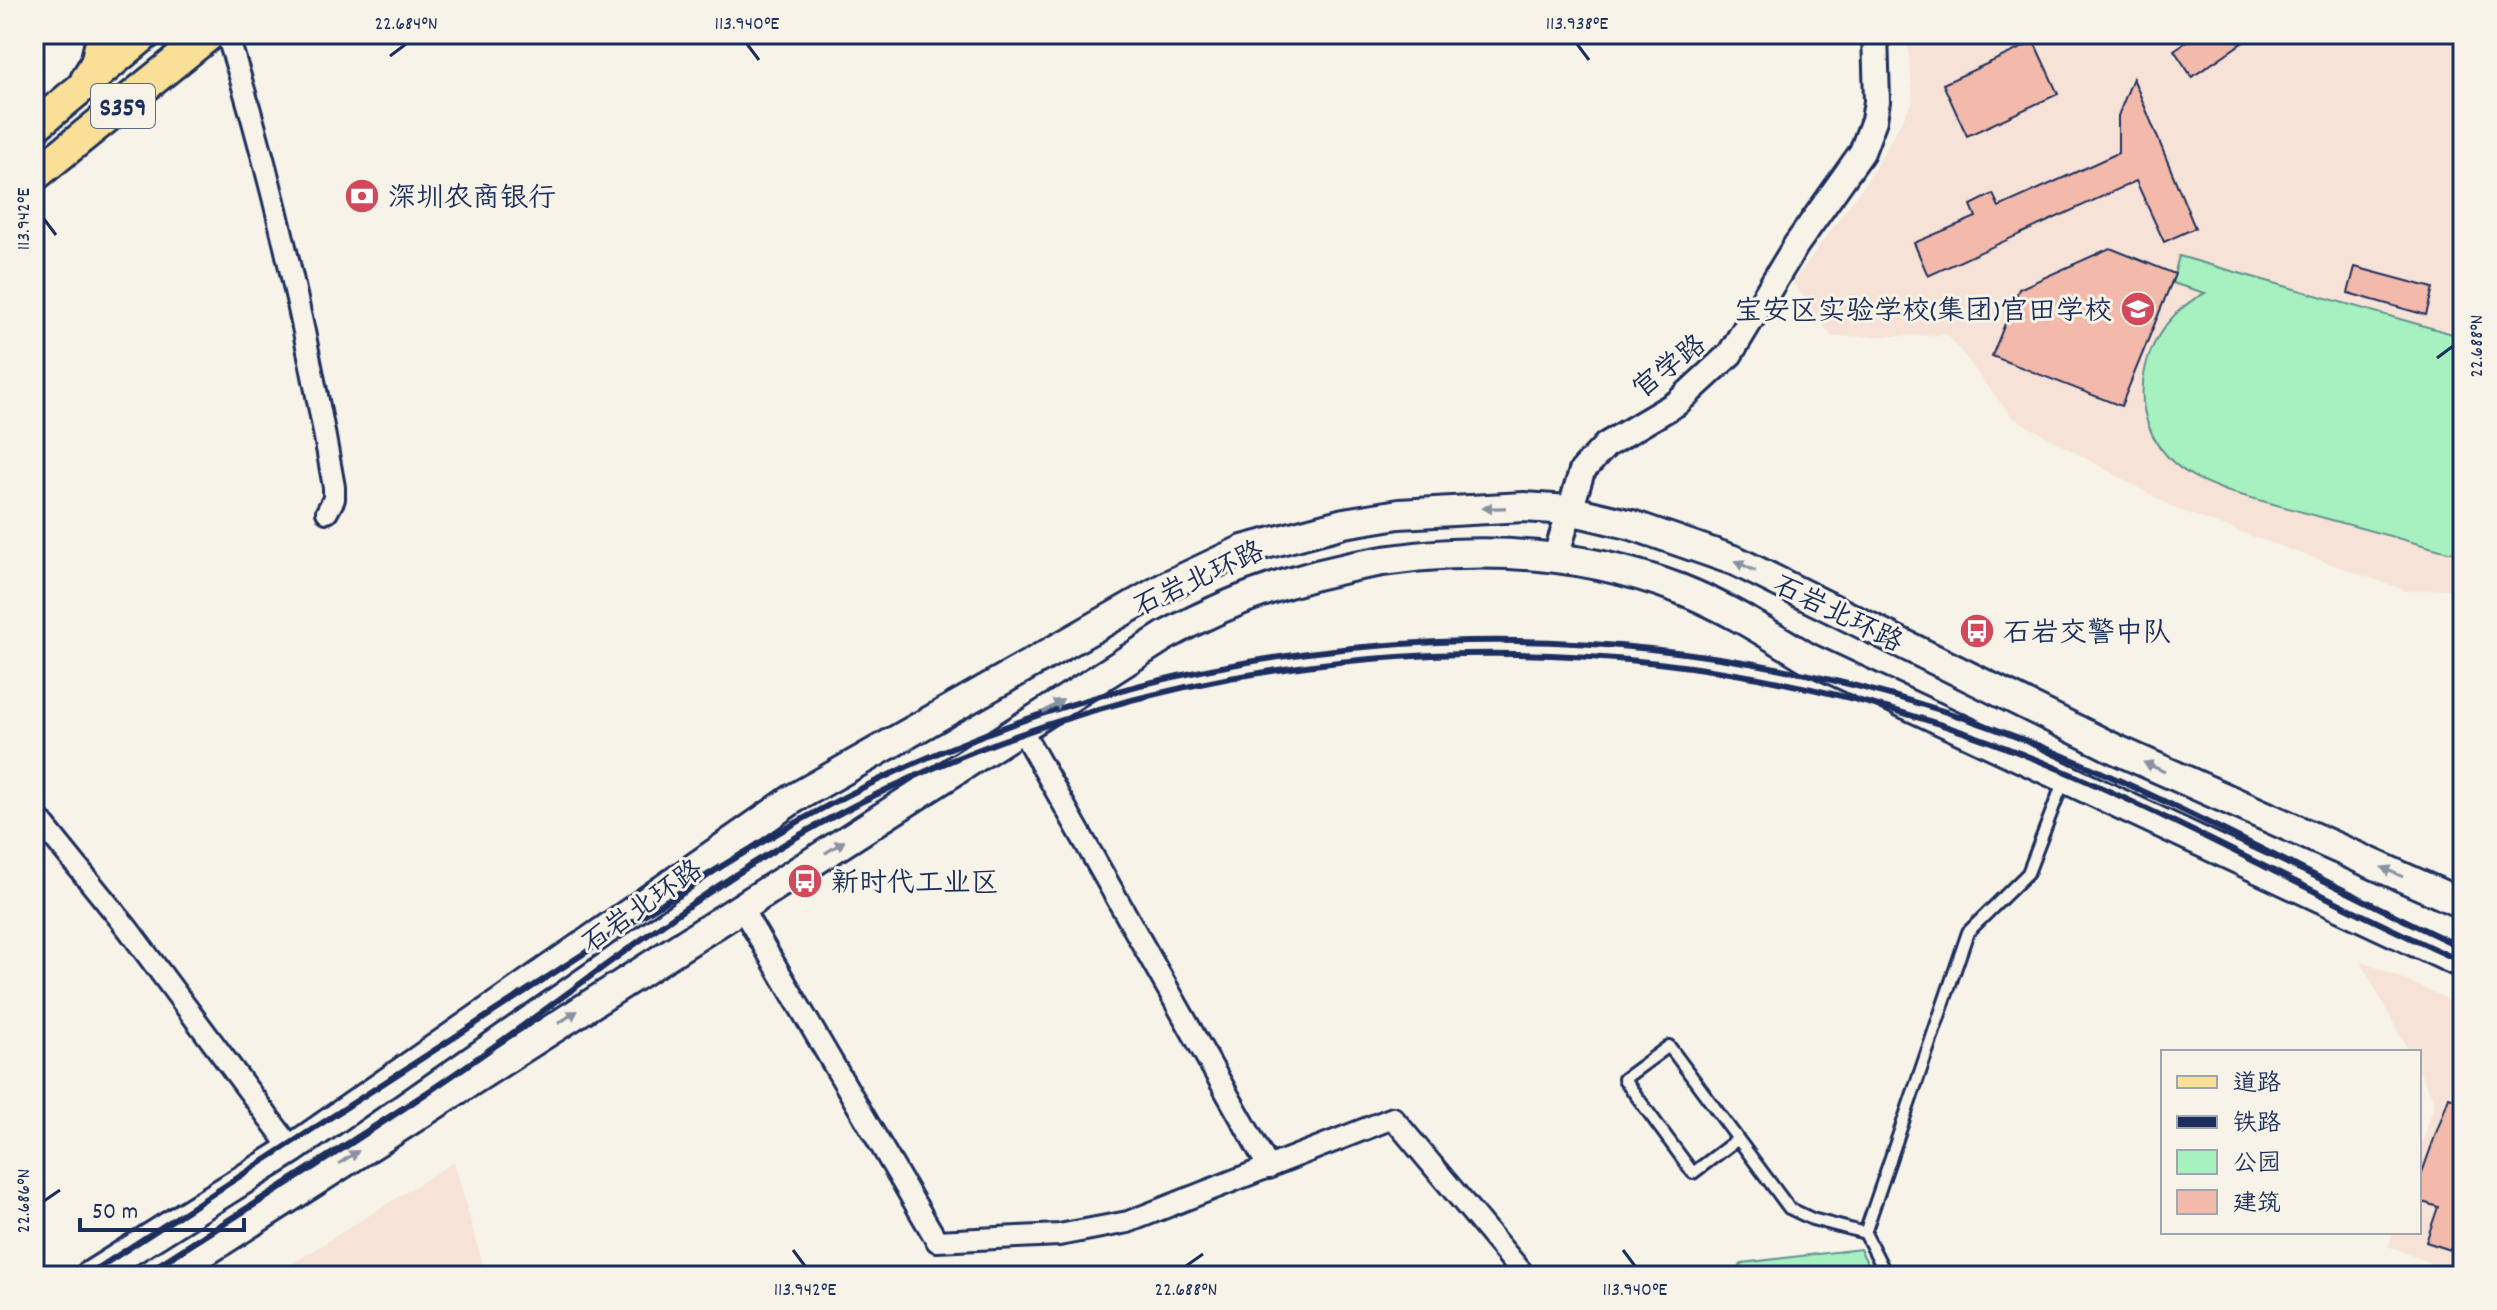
<svg xmlns="http://www.w3.org/2000/svg" width="2497" height="1310" font-family="Dekko,'LXGW WenKai TC',sans-serif">
  <style>
    .built { fill: #f6e2d6 }
    .green { fill: #a7f1c0; stroke: #61908f; stroke-width: 2 }
    .building { fill: #f3baab; stroke: #1b2f5e; stroke-width: 2 }
    .lines { fill: none; stroke-linecap: round; stroke-linejoin: round }
    .service-casing { stroke: #1b2f5e; stroke-width: 16 }
    .minor-casing { stroke: #1b2f5e; stroke-width: 26 }
    .tertiary-casing { stroke: #1b2f5e; stroke-width: 30 }
    .secondary-casing { stroke: #1b2f5e; stroke-width: 34 }
    .primary-casing { stroke: #1b2f5e; stroke-width: 36 }
    .service { stroke: #f7f3e8; stroke-width: 10 }
    .minor { stroke: #f7f3e8; stroke-width: 20 }
    .tertiary { stroke: #f7f3e8; stroke-width: 24 }
    .secondary { stroke: #f7f3e8; stroke-width: 28 }
    .primary { stroke: #fadf96; stroke-width: 30 }
    .rail { stroke: #1b2f5e; stroke-width: 6 }
    .oneway { fill: #8991a3 }
    .ticks { fill: none; stroke: #1b2f5e; stroke-width: 3 }
    .labels { text-anchor: middle; stroke-width: 6; stroke-linejoin: round; paint-order: stroke }
    .shield { fill: #f7f3e8; stroke: #5d6a87; stroke-width: 2 }
    .shield-label { font-size: 26px; font-weight: bold; fill: #1b2f5e }
    .poi-label { font-size: 28px; fill: #1b2f5e; stroke: #f7f3e8; text-anchor: start }
    .street-label { font-size: 28px; fill: #1b2f5e; stroke: #f7f3e8 }
    .neatline { fill: none; stroke: #1b2f5e; stroke-width: 3 }
    .ticks-label { font-size: 20px; text-anchor: middle; fill: #1b2f5e }
  </style>
  <rect width="100%" height="100%" fill="#f7f3e8"/>
  <filter id="ink" filterUnits="userSpaceOnUse"><feTurbulence type="fractalNoise" baseFrequency=".0125" numOctaves="2"/><feDisplacementMap in="SourceGraphic" scale="16" xChannelSelector="R" yChannelSelector="G"/><feConvolveMatrix kernelMatrix="1 2 1 2 8 2 1 2 1" color-interpolation-filters="sRGB"/></filter>
  <g filter="url(#ink)">
    <!-- built -->
    <g class="built">
      <polygon points="1907,34 2463,34 2463,588 2407,591 2176,509 2012,417 1948,335 1832,337 1793,282 1868,180 1913,101"/>
      <polygon points="2360,960 2463,1006 2463,1276 2389,1246 2393,1232 2419,1232 2419,1153 2435,1102 2419,1071 2419,1052 2409,1052"/>
      <polygon points="454,1162 486,1276 273,1276"/>
    </g>
    <!-- green -->
    <g class="green">
      <path d="M2179,256L2463,337V552H2448L2226,491C2204,482 2184,475 2167,456C2120,404 2145,322 2205,293L2172,283Z"/>
      <polygon points="1860,1249 1874,1276 1733,1276 1742,1263"/>
    </g>
    <!-- building -->
    <g class="building">
      <polygon points="2198,34 2255,34 2192,77 2174,50"/>
      <polygon points="2034,42 2058,94 1967,136 1943,84"/>
      <polygon points="2133,78 2195,228 2164,242 2136,181 1928,276 1914,243 1976,217 1971,205 1993,194 1999,207 2118,153 2118,116"/>
      <polygon points="2110,248 2175,274 2121,406 1992,356 2019,289"/>
      <polygon points="2355,267 2433,288 2426,315 2348,293"/>
      <polygon points="2449,1097 2463,1102 2463,1177 2456,1198 2463,1214 2463,1254 2426,1242 2438,1207 2419,1201 2419,1181"/>
    </g>
    <g class="lines">
      <!-- service casing -->
      <g class="service-casing">
        <g id="service">
          <polyline points="1738,1139 1693,1173 1624,1079 1669,1046 1789,1208 1812,1219 1865,1233"/>
          <polyline points="1887,1276 1865,1233 1968,932 2028,873 2064,780"/>
        </g>
      </g>
      <!-- minor casing -->
      <g class="minor-casing">
        <g id="minor">
          <path d="M227,34C274,182 307,334 334,487V499L327,512"/>
          <polyline points="1020,727 1269,1168"/>
          <polyline points="34,813 128,929 292,1149"/>
          <polyline points="741,907 937,1241 1059,1235 1128,1222 1393,1118 1525,1276"/>
        </g>
      </g>
      <!-- tertiary casing -->
      <g class="tertiary-casing">
        <polyline id="tertiary" points="1555,559 1582,471 1606,445 1677,403 1730,354 1796,245 1862,152 1874,120 1877,101 1875,34"/>
      </g>
      <!-- secondary casing -->
      <g class="secondary-casing">
        <g id="secondary">
          <polyline points="90,1276 292,1149 793,799 1169,585 1243,550 1344,523 1399,514 1524,507 1569,510 1632,525 1736,561 2115,749 2463,904"/>
          <path d="M167,1276L1165,636C1318,550 1515,526 1680,589C1726,607 1767,633 1808,658L2463,964"/>
        </g>
      </g>
      <!-- primary casing -->
      <g class="primary-casing">
        <g id="primary">
          <polyline points="86,80 96,63 103,34"/>
          <polyline points="34,127 146,34"/>
          <polyline points="34,176 210,34"/>
        </g>
      </g>
      <!-- service -->
      <use href="#service" class="service"/>
      <!-- minor -->
      <use href="#minor" class="minor"/>
      <!-- tertiary -->
      <use href="#tertiary" class="tertiary"/>
      <!-- secondary -->
      <use href="#secondary" class="secondary"/>
      <!-- primary -->
      <use href="#primary" class="primary"/>
      <!-- rail -->
      <g class="rail">
        <path d="M86,1276C236,1179 386,1082 535,985C667,900 798,811 943,751C1259,619 1614,606 1940,710C2122,768 2290,868 2463,948"/>
        <path d="M142,1276C261,1200 381,1127 496,1045C604,968 707,886 823,822C1161,637 1574,605 1939,724C2122,783 2288,885 2463,962"/>
      </g>
    </g>
    <!-- one-way arrows -->
    <defs><path id="oneway-solid" d="M-6-.8H1V-3.2L6.5 0L1 3.2V.8H-6Z" transform="scale(2)"/></defs>
    <g class="oneway">
      <use href="#oneway-solid" transform="translate(1494 508) rotate(179)"/>
      <use href="#oneway-solid" transform="translate(1745 566) rotate(-154)"/>
      <use href="#oneway-solid" transform="translate(1053 706) rotate(-32)"/>
      <use href="#oneway-solid" transform="translate(2154 767) rotate(-156)"/>
      <use href="#oneway-solid" transform="translate(835 847) rotate(-32)"/>
      <use href="#oneway-solid" transform="translate(2392 872) rotate(-156)"/>
      <use href="#oneway-solid" transform="translate(568 1017) rotate(-33)"/>
      <use href="#oneway-solid" transform="translate(349 1157) rotate(-33)"/>
    </g>
  </g>
  <!-- ticks -->
  <path class="ticks" d="M747,44L759,60M1577,44L1589,60M390,56L406,44M44,219L56,235M2437,358L2453,346M44,1201L60,1190M793,1250L805,1266M1623,1250L1635,1266M1186,1266L1203,1254"/>
  <!-- icons -->
  <defs>
    <g id="bank-disc" transform="scale(1.8)"><circle r="9.5" fill="#d1495b" stroke="#f7f3e8"/><path d="M-6-4H6V4H-6ZM0-2.3a2.3 2.3 0 1 0 0 4.6a2.3 2.3 0 1 0 0-4.6Z" fill="#fff"/></g>
    <g id="school-disc" transform="scale(1.8)"><circle r="9.5" fill="#d1495b" stroke="#f7f3e8"/><path d="M0-5L7-2L0 1L-7-2ZM-4 1L0 2.5L4 1V4Q0 6-4 4Z" fill="#fff"/></g>
    <g id="bus-disc" transform="scale(1.8)"><circle r="9.5" fill="#d1495b" stroke="#f7f3e8"/><path d="M-5-6H5V4H4V6H2V4H-2V6H-4V4H-5ZM-3.5-4V0h7V-4ZM-3.5 1.2v1.5H-2V1.2ZM2 1.2v1.5H3.5V1.2Z" fill="#fff"/></g>
  </defs>
  <g fill-rule="evenodd">
    <use href="#bank-disc" x="362" y="196"/>
    <use href="#school-disc" x="2138" y="309"/>
    <use href="#bus-disc" x="1977" y="631"/>
    <use href="#bus-disc" x="805" y="881"/>
  </g>
  <g class="labels">
    <!-- shield labels -->
    <rect class="shield" x="91" y="84" width="64" height="44" rx="6"/>
    <g class="shield-label">
      <text x="123" y="115">S359</text>
    </g>
    <!-- poi labels -->
    <g class="poi-label">
      <text x="388" y="206">深圳农商银行</text>
      <text x="2112" y="319" text-anchor="end">宝安区实验学校(集团)官田学校</text>
      <text x="2003" y="641">石岩交警中队</text>
      <text x="831" y="891">新时代工业区</text>
    </g>
    <!-- street labels -->
    <g class="street-label">
      <text transform="translate(1668 365) rotate(-38)" y="10">官学路</text>
      <text transform="translate(1198 577) rotate(-25)" y="10">石岩北环路</text>
      <text transform="translate(1839 612) rotate(26)" y="10">石岩北环路</text>
      <text transform="translate(641 905) rotate(-35)" y="10">石岩北环路</text>
    </g>
  </g>
  <!-- margin -->
  <rect width="2497" height="1310" fill="none" stroke="#f7f3e8" stroke-width="88"/>
  <!-- legend -->
  <rect x="2161" y="1050" width="260" height="184" fill="#f7f3e8" stroke="#9fa5b1" stroke-width="2"/>
  <rect x="2177" y="1076" width="40" height="12" fill="#fadf96" stroke="#9fa5b1" stroke-width="2"/>
  <text x="2233" y="1090" font-size="24" fill="#1b2f5e">道路</text>
  <rect x="2177" y="1116" width="40" height="12" fill="#1b2f5e" stroke="#9fa5b1" stroke-width="2"/>
  <text x="2233" y="1130" font-size="24" fill="#1b2f5e">铁路</text>
  <rect x="2177" y="1150" width="40" height="24" fill="#a7f1c0" stroke="#9fa5b1" stroke-width="2"/>
  <text x="2233" y="1170" font-size="24" fill="#1b2f5e">公园</text>
  <rect x="2177" y="1190" width="40" height="24" fill="#f3baab" stroke="#9fa5b1" stroke-width="2"/>
  <text x="2233" y="1210" font-size="24" fill="#1b2f5e">建筑</text>
  <!-- scale -->
  <path d="M80 1218v12h164v-12" fill="none" stroke="#1b2f5e" stroke-width="4"/>
  <text x="92" y="1218" font-size="24" fill="#1b2f5e" stroke="#f7f3e8" stroke-width="6" paint-order="stroke">50 m</text>
  <rect x="44" y="44" width="2409" height="1222" class="neatline"/>
  <g class="ticks-label">
    <text x="406" y="29">22.684°N</text>
    <text x="747" y="29">113.940°E</text>
    <text x="1577" y="29">113.938°E</text>
    <text transform="translate(22 219) rotate(-90)" y="7">113.942°E</text>
    <text transform="translate(2475 346) rotate(-90)" y="7">22.688°N</text>
    <text transform="translate(22 1201) rotate(-90)" y="7">22.686°N</text>
    <text x="805" y="1295">113.942°E</text>
    <text x="1186" y="1295">22.688°N</text>
    <text x="1635" y="1295">113.940°E</text>
  </g>
</svg>
